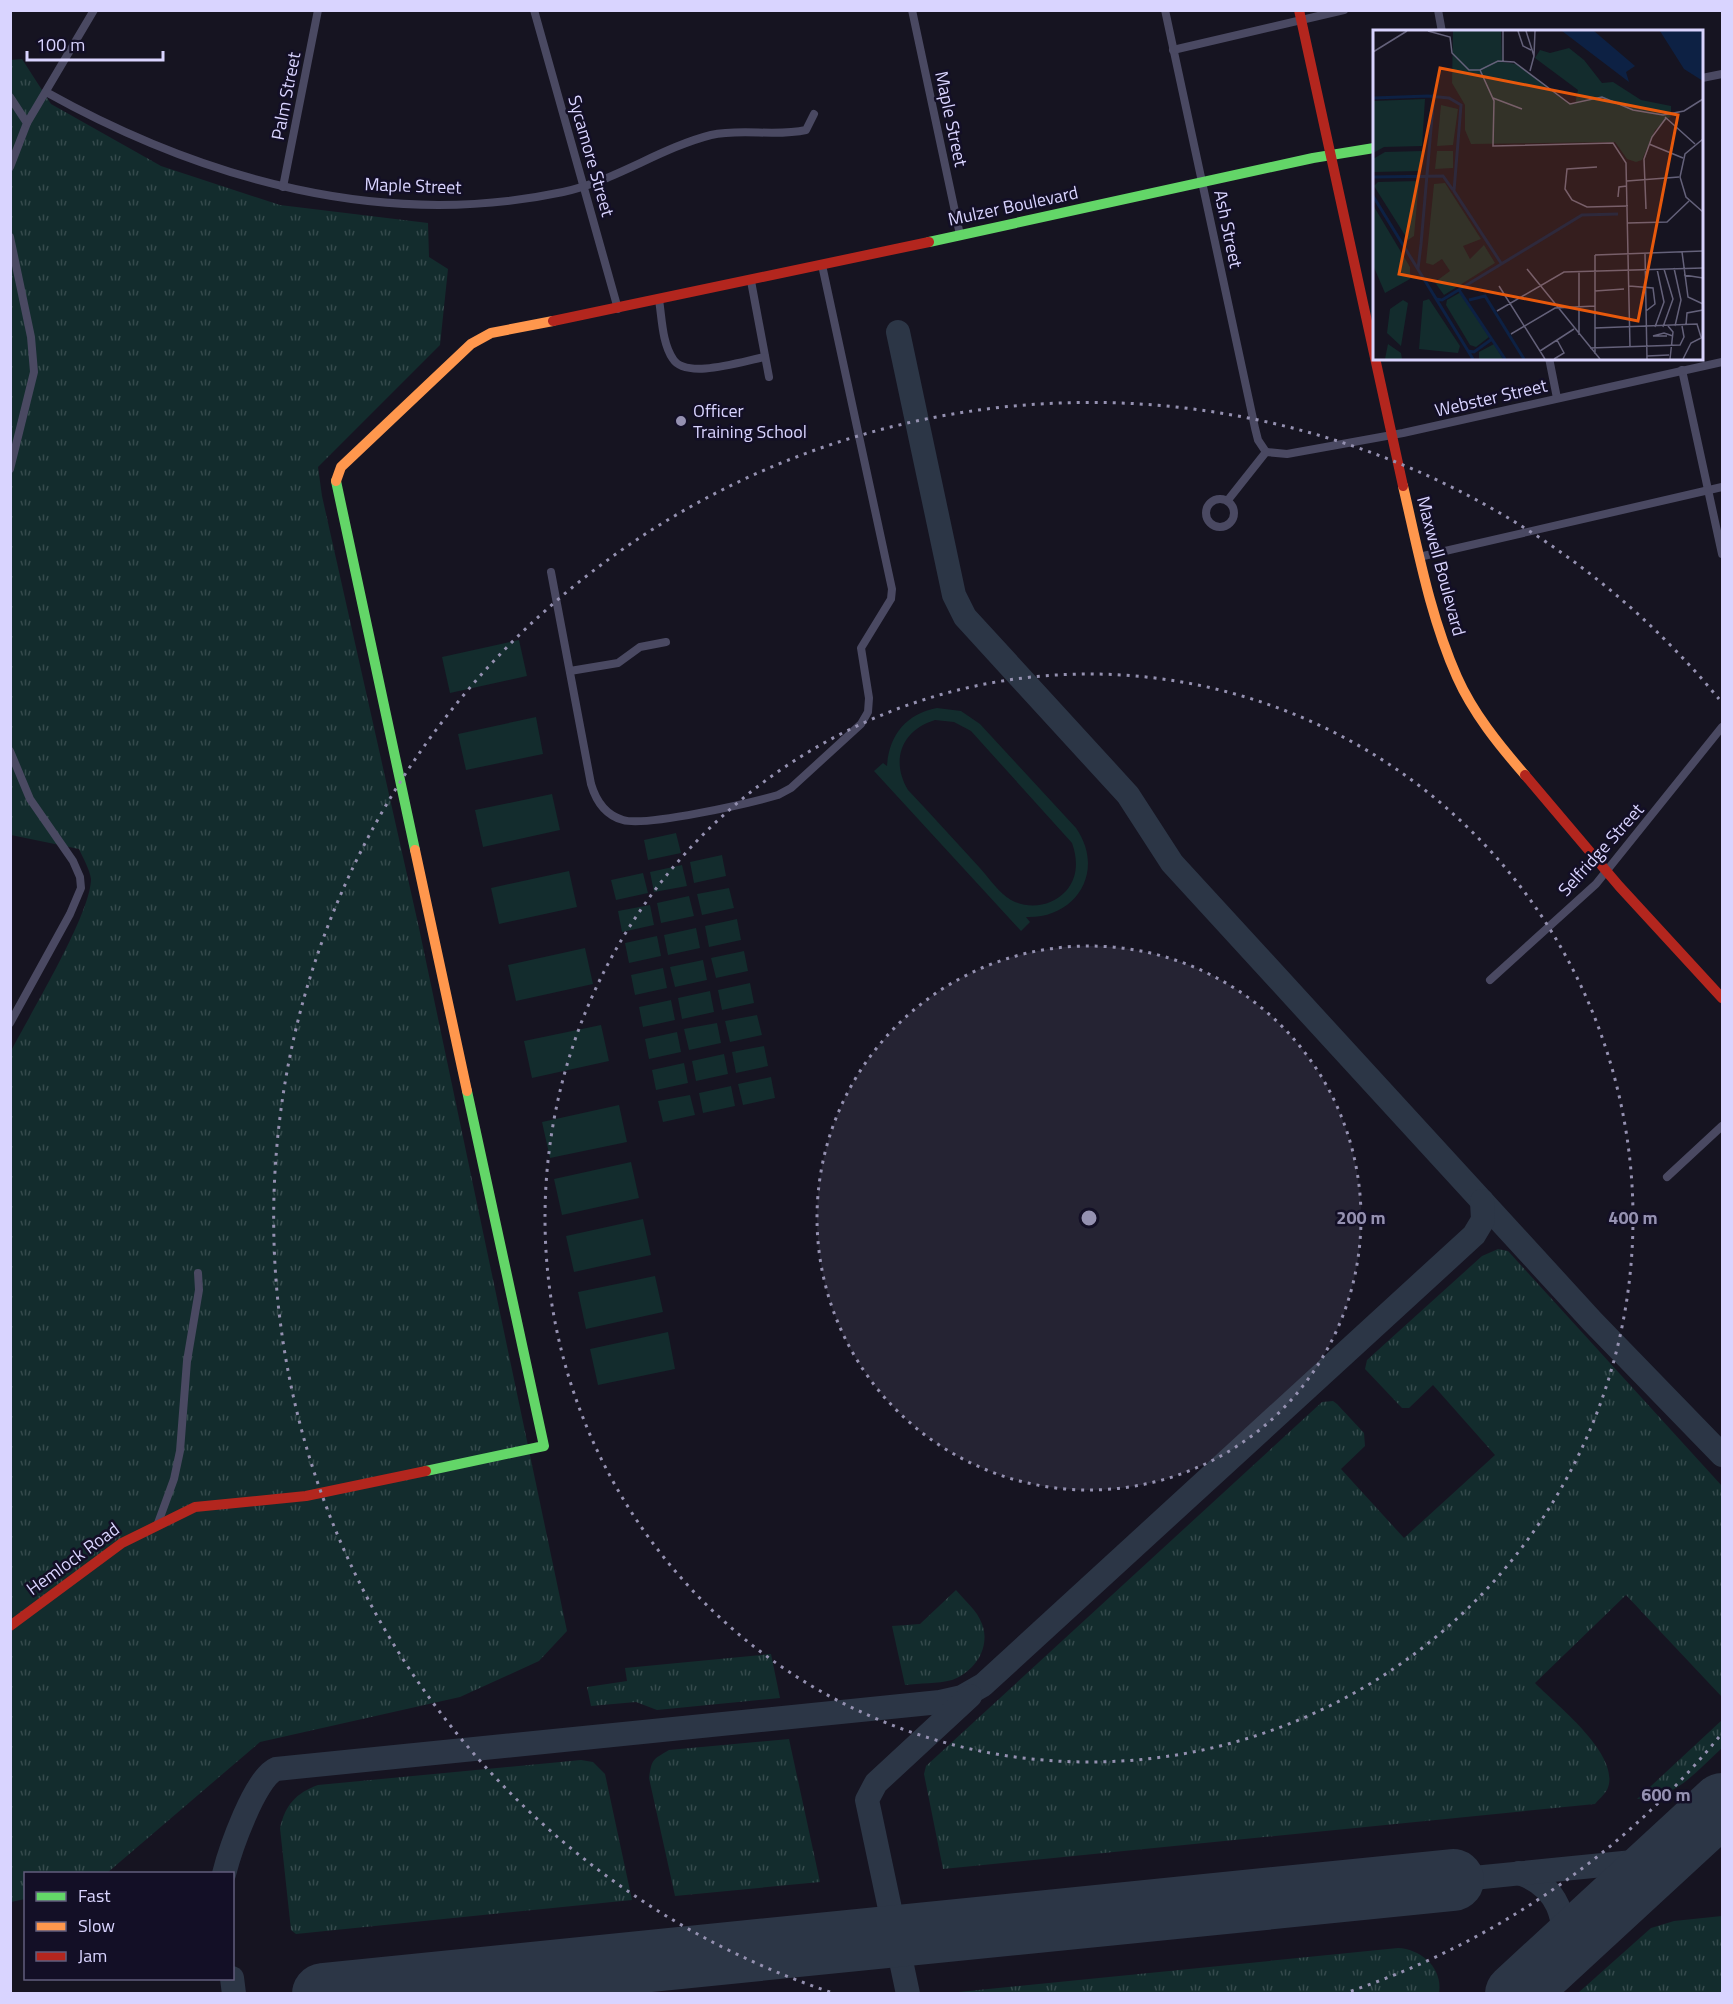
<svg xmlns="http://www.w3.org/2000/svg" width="1733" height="2004" font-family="'Titillium Web',sans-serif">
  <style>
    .grass { fill: url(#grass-tufts) }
    .pitch { fill: #132c2d; fill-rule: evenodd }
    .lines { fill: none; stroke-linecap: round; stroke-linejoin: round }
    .taxiway { stroke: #2c3646; stroke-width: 24 }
    .runway { stroke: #2c3646; stroke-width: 62 }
    .street { stroke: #4a4962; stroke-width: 8 }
    .fast { stroke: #63d668; stroke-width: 10 }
    .slow { stroke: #ff974d; stroke-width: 10 }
    .jam { stroke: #b3261e; stroke-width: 10 }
    .ring { fill: none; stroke: #9591b1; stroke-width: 3; stroke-dasharray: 3 6 }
    .poi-dot { fill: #9591b1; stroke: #130f26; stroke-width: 2 }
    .labels { text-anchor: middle; stroke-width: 5; stroke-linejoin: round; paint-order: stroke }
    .street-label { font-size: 18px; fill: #d9d4ff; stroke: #130f26 }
    .poi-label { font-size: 18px; fill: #d9d4ff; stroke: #130f26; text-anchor: start }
    .inset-river { fill: none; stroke: #0d2144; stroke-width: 3 }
    .inset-road { fill: none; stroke: #64617a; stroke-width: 1.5 }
    .view { fill: #e8590c; fill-opacity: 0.15; stroke: #e8590c; stroke-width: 3 }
    .inset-edge { fill: none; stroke: #d9d4ff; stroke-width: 3 }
    .centre { fill: #9591b1; stroke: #130f26; stroke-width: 3 }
    .ring-label { font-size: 18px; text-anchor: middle; font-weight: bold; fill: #9591b1; stroke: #130f26; stroke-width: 5; stroke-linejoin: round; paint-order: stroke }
  </style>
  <defs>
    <pattern id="grass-tufts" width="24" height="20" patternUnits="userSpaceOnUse" patternTransform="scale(1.5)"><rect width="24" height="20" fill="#132c2d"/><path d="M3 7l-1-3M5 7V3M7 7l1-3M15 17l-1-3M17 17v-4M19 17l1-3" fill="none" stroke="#354a4c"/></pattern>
  </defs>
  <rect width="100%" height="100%" fill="#161421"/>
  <!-- grass -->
  <g class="grass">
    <path d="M22,59L51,104L161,166L280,205L428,223L429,257L448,269L440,345L318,467L322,496L419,928L567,1631L539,1661L460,1697L260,1742L107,1873L26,1874L25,1899L11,1902V1051C29,1016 91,914 91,879C90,870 83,858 79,849L11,835L10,60Z"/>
    <path d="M1498,1249L1508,1251L1722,1486V1697L1626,1595L1535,1683C1556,1705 1623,1756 1607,1790C1604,1795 1598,1800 1595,1804L943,1869L924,1774L926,1766L1322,1402L1333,1401L1337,1404L1364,1433L1365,1446L1341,1469L1404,1538L1495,1455L1433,1385L1409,1408H1402L1365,1369L1367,1360L1482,1256Z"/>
    <path d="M956,1590C965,1601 977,1610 982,1624C991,1647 975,1672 952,1680C937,1684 920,1683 905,1685L892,1626L920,1624Z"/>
    <polygon points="771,1654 780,1698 657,1710 636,1702 591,1706 587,1687 627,1681 625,1668"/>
    <path d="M1722,1720V1748C1696,1772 1675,1799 1637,1799Z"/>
    <path d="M789,1739L820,1882L675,1896L649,1778C652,1759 652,1760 669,1750Z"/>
    <path d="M581,1760L593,1762L605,1774L632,1900L296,1934L291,1930L280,1828C285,1805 296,1793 318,1785Z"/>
    <polygon points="1722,1916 1722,1993 1578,1993 1651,1928 1674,1921"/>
    <path d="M1398,1948C1421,1949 1443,1968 1439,1993H949Z"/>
  </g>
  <!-- pitch -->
  <g class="pitch">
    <polygon points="519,640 527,676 450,693 442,657"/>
    <path d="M937,708L961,711L980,724L1076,828C1106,871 1076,919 1026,917L1030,922L1021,931L874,771L883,763L887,766C889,735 906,714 937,708ZM935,720L954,722L971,731L1072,843C1078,860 1078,877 1066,891C1052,906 1030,910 1011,900C999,893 989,878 979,867C955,841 932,815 908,790C890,760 902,730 935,720Z"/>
    <polygon points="536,717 543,754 466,770 458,734"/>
    <polygon points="552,794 560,830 483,847 475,810"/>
    <polygon points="676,833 681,853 648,860 644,840"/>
    <polygon points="722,855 726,876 694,883 690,862"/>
    <polygon points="682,865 687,886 654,892 650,872"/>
    <polygon points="569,871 577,907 499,924 491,888"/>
    <polygon points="643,873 648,893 616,900 611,880"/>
    <polygon points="729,888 734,908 702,915 697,894"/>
    <polygon points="689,896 694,916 661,923 657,903"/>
    <polygon points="650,905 654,925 622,932 618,911"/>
    <polygon points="737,919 741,940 709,947 705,926"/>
    <polygon points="696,928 700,948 668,955 664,935"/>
    <polygon points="657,936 661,956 629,963 625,943"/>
    <polygon points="585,948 593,984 516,1001 508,965"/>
    <polygon points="744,951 748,971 716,978 711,958"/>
    <polygon points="703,960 707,980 675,987 670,967"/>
    <polygon points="663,968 667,988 635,995 631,975"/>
    <polygon points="750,983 754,1003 722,1010 718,990"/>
    <polygon points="710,991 714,1012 682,1019 678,998"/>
    <polygon points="671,1000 675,1020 643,1027 639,1007"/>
    <polygon points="757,1015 762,1035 730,1042 725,1021"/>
    <polygon points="717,1023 721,1043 689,1050 684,1029"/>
    <polygon points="601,1025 609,1061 532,1078 524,1041"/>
    <polygon points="677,1032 681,1052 649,1059 645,1039"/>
    <polygon points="764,1046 768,1066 736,1073 732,1052"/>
    <polygon points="724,1054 728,1074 696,1081 692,1061"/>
    <polygon points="684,1063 688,1083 656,1090 652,1070"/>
    <polygon points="771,1077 775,1098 743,1105 738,1084"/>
    <polygon points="731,1086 735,1106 703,1113 699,1093"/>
    <polygon points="690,1095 695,1115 663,1122 658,1101"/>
    <polygon points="619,1105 627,1142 550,1158 542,1122"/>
    <polygon points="631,1162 639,1198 562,1215 554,1179"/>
    <polygon points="643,1219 651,1255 574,1272 566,1236"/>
    <polygon points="655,1276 663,1312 586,1329 578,1292"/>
    <polygon points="668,1332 675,1369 598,1385 590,1349"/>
  </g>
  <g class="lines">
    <!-- taxiway -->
    <g class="taxiway">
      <polyline points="898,332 954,595 965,617 1128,795 1172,863 1592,1321 1722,1455"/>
      <path d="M1519,1873C1556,1885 1572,1920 1557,1956"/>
      <path d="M224,1874C230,1850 255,1778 276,1769L940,1702L962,1697L983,1685L1474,1235L1483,1220L1482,1201"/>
      <polyline points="1453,1880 1663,1859"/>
      <polyline points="232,1978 234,1994"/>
      <polyline points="908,1994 867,1800 876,1783 970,1696"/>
    </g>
    <!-- runway -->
    <g class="runway">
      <polyline points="323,1994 1453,1880"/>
      <polyline points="1516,1994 1722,1804"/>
    </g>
    <!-- street -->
    <g class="street">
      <polyline points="534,10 618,309"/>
      <polyline points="912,10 960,235"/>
      <polyline points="1165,10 1255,428 1258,440 1266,452"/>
      <polyline points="1438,10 1442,32"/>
      <polyline points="1173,50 1344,10"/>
      <polyline points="1702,78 1722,74"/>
      <path d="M46,92C204,180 383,230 563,192C615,181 660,148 711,135C742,128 775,137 806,130L814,114"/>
      <polyline points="10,97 27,123 10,167"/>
      <polyline points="27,123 94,10"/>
      <polyline points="283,187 318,10"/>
      <polyline points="10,237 31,337 34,372 10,469"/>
      <polyline points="751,281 769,377"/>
      <path d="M659,300C662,318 662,343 673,359C686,380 743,361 765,357"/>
      <polyline points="1549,358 1557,398"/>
      <polyline points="1682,370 1722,554"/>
      <polyline points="1266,452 1287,454 1403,433 1722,362"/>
      <circle cx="1220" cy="513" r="14"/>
      <polyline points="1228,500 1266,452"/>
      <polyline points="1419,557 1722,487"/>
      <path d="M551,572L591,784C596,801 605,815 623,820C646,827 750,803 778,795L791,788L861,724L868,712L869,698L861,648L891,599L892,589L822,265"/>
      <polyline points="570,671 618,663 640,647 666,642"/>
      <polyline points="10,751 30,799 73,861 80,877 81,888 70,914 10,1023"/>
      <polyline points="1490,980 1596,884 1722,727"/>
      <polyline points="1667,1177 1722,1126"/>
      <polyline points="158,1523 174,1479 180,1451 187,1361 199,1290 198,1273"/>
    </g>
    <!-- fast -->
    <g class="fast">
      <polyline points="929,242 1313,158 1374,148"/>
      <polyline points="336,481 415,850"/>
      <polyline points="426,1471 544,1446 467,1091"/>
    </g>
    <!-- slow -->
    <g class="slow">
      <polyline points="336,481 341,467 471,344 491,333 553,321"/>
      <path d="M1403,486C1418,550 1430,616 1457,677C1473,713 1499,745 1525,775"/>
      <polyline points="415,850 467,1091"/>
    </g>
    <!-- jam -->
    <g class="jam">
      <polyline points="1299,10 1403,486"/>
      <polyline points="553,321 929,242"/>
      <polyline points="1525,775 1619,886 1722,998"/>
      <polyline points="10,1626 122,1543 195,1507 306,1496 426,1471"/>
    </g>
  </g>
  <!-- distance rings -->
  <circle cx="1089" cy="1218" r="272" fill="#9591b1" fill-opacity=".12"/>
  <g class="ring">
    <circle cx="1089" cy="1218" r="272"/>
    <circle cx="1089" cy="1218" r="544"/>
    <path d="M1719 1737A816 816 0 0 1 1348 1992M830 1992A816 816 0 1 1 1719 699"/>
  </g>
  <!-- markers -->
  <circle class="poi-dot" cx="681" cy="421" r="6"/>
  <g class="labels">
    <!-- street labels -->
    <g class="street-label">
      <text transform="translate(286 96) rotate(-79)" y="6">Palm Street</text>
      <text transform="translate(951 119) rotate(78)" y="6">Maple Street</text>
      <text transform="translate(591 156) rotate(74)" y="6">Sycamore Street</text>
      <text transform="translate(413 186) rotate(2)" y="6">Maple Street</text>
      <text transform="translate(1013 206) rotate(-12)" y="6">Mulzer Boulevard</text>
      <text transform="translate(1228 229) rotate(78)" y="6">Ash Street</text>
      <text transform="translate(1491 398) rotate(-13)" y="6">Webster Street</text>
      <text transform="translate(1441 566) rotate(75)" y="6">Maxwell Boulevard</text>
      <text transform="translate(1601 850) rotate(-48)" y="6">Selfridge Street</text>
      <text transform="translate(73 1559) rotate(-36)" y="6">Hemlock Road</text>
    </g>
    <!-- poi labels -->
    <g class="poi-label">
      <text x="693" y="417">Officer<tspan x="693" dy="21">Training School</tspan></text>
    </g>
  </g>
  <!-- overview -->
  <g transform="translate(1373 30)">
    <rect width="330" height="330" fill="#161421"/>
    <path d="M80,1H128L129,32L143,34L192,71L202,74L205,60L162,28L167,20L177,23L196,18L211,30L229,53L240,52L268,70L298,76V86L282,100L269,130L263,132L254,129L242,112L98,114L92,100V75L79,53ZM52,69L49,116L11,117L0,123V71ZM68,75L85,79L80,115L64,116ZM49,121L47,141L0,142V129L12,122ZM64,121H80V138L62,139ZM46,151L41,206L35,210L1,156L5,152ZM72,153L108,209L90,216L97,229L111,215L122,233L71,265L53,240L62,252L77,241L69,229L60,235L53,233L61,154ZM0,175L37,237V249L12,263L0,235ZM88,262L116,307L103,317L97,315L73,275L74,270ZM56,269L87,316L85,323L46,319L50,271ZM30,270L35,273L28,316L14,303L17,279ZM15,314L28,323L29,329H12ZM121,314L130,329H106V322Z" fill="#132c2d"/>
    <path d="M189,1H221L262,36L253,42L256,52ZM287,1H330V51L311,39Z" fill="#0d2144"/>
    <path class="inset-river" d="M0,68L55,66L76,68L88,75L81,161L128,233M0,147L70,146L80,160M0,166L100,329M48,214L61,64M45,239L48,214M86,260L132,329M63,269L69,270L209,185L245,184M96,270L112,266L151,329M95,321L101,322L119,309"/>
    <path class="inset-road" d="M55,1L77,7L79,23L96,40H107L125,31L141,32L197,74L229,67L260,80L290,85L311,81L330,69M145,1L150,16L158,20M153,1L161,26L157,41M0,22L34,1M161,26L162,1M130,31V1M107,40L121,71L120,116L240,113L253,133L257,317M120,68L149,79M292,87L322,114M330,109L312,124L307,147L313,167L330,182M276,114L310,128M224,137L194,139L192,159L199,170L214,177L255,176M254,151L306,147M245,167L246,157L254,156M273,179L271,129L279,107L293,88M255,193L294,192L316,171M309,222L315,267L330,274M272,223L274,329M222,225L330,221M222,225V324M301,238L308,270L302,296M154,239L227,329M311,245L330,248M126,256L172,329M256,256L280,258L282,274L273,281M222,261L251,259M124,281L191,242L330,238M313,295L314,283L330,280M295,296L300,302L297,329M282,297L291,272L284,239M290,297L300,269L291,239M222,298L324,294L328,307M138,304L182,278L222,276M206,305V241M294,306H280L291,303L300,306M217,318L307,315L311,307L309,296M167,321L201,299M274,326L296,325M181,329L191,323L184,310M310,329L318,313L330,307"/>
    <path class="view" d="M67,38L305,85L265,291L26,244Z"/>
    <rect width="330" height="330" class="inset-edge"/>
  </g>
  <circle cx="1089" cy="1218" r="9" class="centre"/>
  <g class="ring-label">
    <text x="1361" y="1224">200 m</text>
    <text x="1633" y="1224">400 m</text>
    <text x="1666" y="1801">600 m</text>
  </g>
  <!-- border -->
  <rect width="1733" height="2004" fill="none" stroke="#d9d4ff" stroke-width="24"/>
  <!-- legend -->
  <rect x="24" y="1872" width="210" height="108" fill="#130f26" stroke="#625e7d" stroke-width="1.5"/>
  <rect x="36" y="1892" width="30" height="9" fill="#63d668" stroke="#625e7d" stroke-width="1.5"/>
  <text x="78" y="1902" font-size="18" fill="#d9d4ff">Fast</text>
  <rect x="36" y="1922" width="30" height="9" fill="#ff974d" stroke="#625e7d" stroke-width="1.5"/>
  <text x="78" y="1932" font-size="18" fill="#d9d4ff">Slow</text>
  <rect x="36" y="1952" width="30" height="9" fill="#b3261e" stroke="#625e7d" stroke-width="1.5"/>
  <text x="78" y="1962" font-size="18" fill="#d9d4ff">Jam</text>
  <!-- scale -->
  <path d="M27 51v9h136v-9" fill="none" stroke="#d9d4ff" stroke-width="3"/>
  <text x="36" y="51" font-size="18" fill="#d9d4ff" stroke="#130f26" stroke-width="4.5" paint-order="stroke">100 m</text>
</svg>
